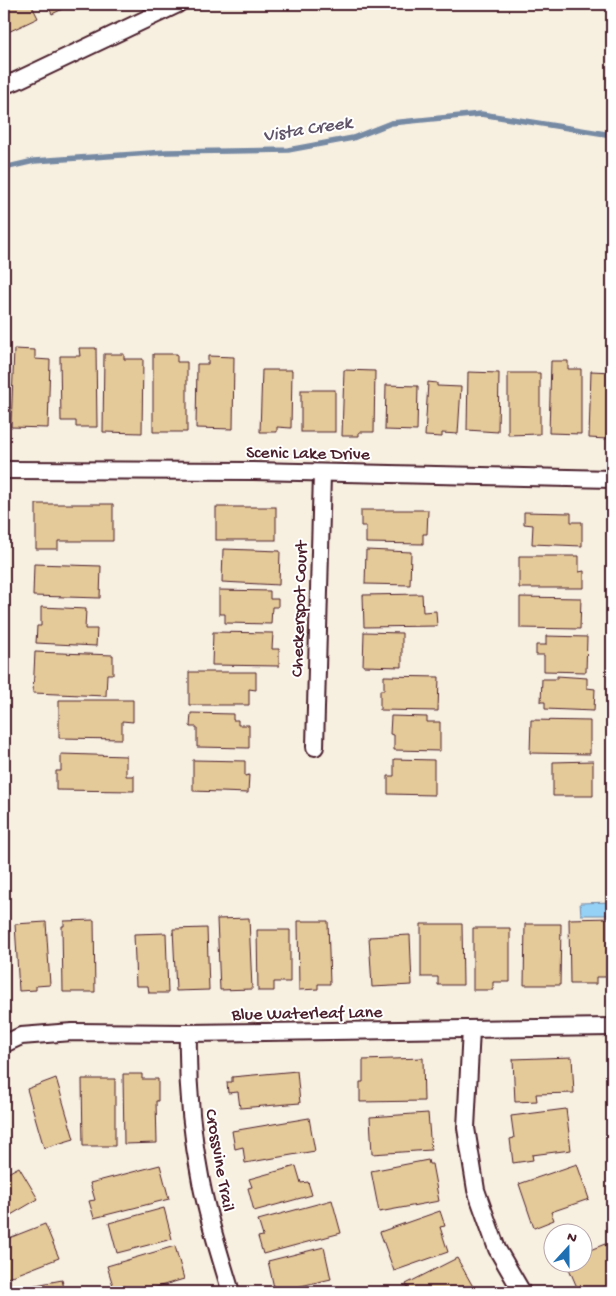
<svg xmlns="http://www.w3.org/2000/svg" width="616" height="1296" font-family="'Gochi Hand',sans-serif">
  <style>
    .water { fill: #94d1f5; stroke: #768aa4 }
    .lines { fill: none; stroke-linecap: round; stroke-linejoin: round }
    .stream { stroke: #768aa4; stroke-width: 5.5 }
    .building { fill: #e4c999; stroke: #4a1f2b }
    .minor-casing { stroke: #4a1f2b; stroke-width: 20 }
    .minor { stroke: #fff; stroke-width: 16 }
    .labels { text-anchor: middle; stroke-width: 4; stroke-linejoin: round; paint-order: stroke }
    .street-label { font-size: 18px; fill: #4a1f2b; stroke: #fff }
    .water-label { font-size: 19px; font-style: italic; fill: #605468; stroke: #fff }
  </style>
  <rect width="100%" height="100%" fill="#f7efe0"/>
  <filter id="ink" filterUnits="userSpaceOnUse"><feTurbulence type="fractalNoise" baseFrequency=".02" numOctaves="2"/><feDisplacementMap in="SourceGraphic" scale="10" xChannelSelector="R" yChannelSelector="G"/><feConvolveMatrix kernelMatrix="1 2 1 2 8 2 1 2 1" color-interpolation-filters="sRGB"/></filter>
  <g filter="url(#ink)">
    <!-- water -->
    <polygon class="water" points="611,902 611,915 581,915 580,903"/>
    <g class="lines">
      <!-- stream -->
      <polyline class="stream" points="4,168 34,161 166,152 288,150 353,138 391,123 481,114 612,135"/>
    </g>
    <!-- building -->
    <g class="building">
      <polygon points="4,4 31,4 38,18 4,34"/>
      <polygon points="47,4 68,4 69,6 52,14"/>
      <polygon points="79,348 96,348 97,427 76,427 76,421 61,421 60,356 80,356"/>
      <polygon points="14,349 35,350 35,359 50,360 48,428 11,427"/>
      <polygon points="4,352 7,352 6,432 4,432"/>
      <polygon points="104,354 124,354 124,359 143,359 142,433 103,432"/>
      <polygon points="153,354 177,354 177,362 187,362 187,432 153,432"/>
      <polygon points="208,356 234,357 233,429 196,428 197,364 208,364"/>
      <polygon points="551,361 568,361 568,369 581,369 581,434 549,433"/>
      <polygon points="262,370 292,370 291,428 277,427 277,432 260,432"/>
      <polygon points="344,370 375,371 374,432 359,432 359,436 342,436"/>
      <polygon points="591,371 612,372 612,433 607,433 607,439 589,438"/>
      <polygon points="468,372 499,373 498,432 467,430"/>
      <polygon points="508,373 540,373 540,434 508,435"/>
      <polygon points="428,382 437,383 437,386 461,387 458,434 442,433 442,437 425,436"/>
      <polygon points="386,385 418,386 417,431 385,430"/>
      <rect x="301" y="390" width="34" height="42"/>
      <polygon points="36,504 113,504 113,541 58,541 58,549 36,549"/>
      <rect x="216" y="507" width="60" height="33"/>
      <polygon points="361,510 428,510 427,534 423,534 423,544 366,543 366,526 361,526"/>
      <polygon points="524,512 571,513 571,522 582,522 582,546 532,544 533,525 524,524"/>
      <polygon points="223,549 280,551 279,585 222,582"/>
      <polygon points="366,550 411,552 410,585 365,584"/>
      <polygon points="519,556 579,556 579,572 584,571 584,588 519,588"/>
      <polygon points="34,564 101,566 100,598 33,596"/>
      <polygon points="219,590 270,591 270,599 278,599 278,607 272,607 271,624 225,623 225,614 219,614"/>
      <polygon points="422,594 423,612 436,611 437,626 364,627 363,595"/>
      <polygon points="520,597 581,598 580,629 520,628"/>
      <polygon points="41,607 86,609 85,629 97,629 96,646 36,643 37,626 41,626"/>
      <polygon points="213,632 273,633 272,649 279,649 279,666 212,665"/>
      <polygon points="364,632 402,633 402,667 363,666"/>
      <polygon points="546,636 587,637 586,672 544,671 544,655 536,655 536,645 546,645"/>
      <polygon points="35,652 113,655 113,674 107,674 106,696 33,693"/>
      <polygon points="189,672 256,672 256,690 249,689 249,705 189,705"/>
      <polygon points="384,676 439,677 438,711 380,710 380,690 384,690"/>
      <polygon points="557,676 587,678 587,688 595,689 594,711 545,709 545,702 541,702 542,679 557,679"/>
      <polygon points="59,700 133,700 133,722 122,721 122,739 59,738"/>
      <polygon points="191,713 233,714 233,720 238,720 238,725 249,725 249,748 197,747 197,727 190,727"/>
      <polygon points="391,716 427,717 427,722 440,722 440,751 394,750 394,735 390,734"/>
      <polygon points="531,720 590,721 590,754 530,753"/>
      <polygon points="61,754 126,756 126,776 134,776 134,791 56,790 56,771 61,771"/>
      <polygon points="394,759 434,760 434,795 388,794 388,776 394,776"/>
      <polygon points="193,760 245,761 245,776 249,775 248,793 193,791"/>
      <polygon points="593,761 593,796 553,796 553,762"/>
      <polygon points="249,918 252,989 220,990 217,919"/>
      <polygon points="612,918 612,977 596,977 596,984 570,984 569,919"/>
      <polygon points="94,920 95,992 63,992 62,926 64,926 64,921"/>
      <polygon points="298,921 328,921 330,984 318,984 318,989 299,990"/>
      <polygon points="46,922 50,985 36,986 36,990 19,991 15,924"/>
      <polygon points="421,924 462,924 463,985 438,985 438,977 421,977"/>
      <polygon points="525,924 561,924 560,985 524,985"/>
      <polygon points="207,928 209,990 176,991 173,929"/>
      <polygon points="473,928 510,928 510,982 493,982 493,990 473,990"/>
      <polygon points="257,930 290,930 290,982 274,982 274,991 258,991"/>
      <polygon points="166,933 168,993 149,993 148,986 136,986 134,934"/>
      <polygon points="410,935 412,985 372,987 369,937"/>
      <polygon points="572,1057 574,1093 536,1094 537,1101 515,1102 513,1059"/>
      <polygon points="423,1058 424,1101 360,1102 360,1082 363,1082 363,1060"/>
      <rect x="608" y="1069" width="4" height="58"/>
      <polygon points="297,1071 300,1103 240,1108 238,1092 228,1093 227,1082 232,1082 232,1077"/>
      <polygon points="123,1074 142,1074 142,1079 158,1079 158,1101 156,1101 157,1143 124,1144"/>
      <polygon points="56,1078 74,1139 44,1148 27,1089"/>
      <polygon points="82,1079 115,1079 115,1146 83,1146"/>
      <polygon points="566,1109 571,1150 532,1155 533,1160 513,1163 510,1139 514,1138 511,1116"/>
      <polygon points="428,1113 431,1150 372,1154 370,1117"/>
      <polygon points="309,1118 315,1151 245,1163 243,1147 235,1149 232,1131"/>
      <polygon points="428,1160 429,1164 432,1164 439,1201 379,1212 371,1171"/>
      <polygon points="577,1164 589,1199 551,1212 554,1220 534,1228 519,1184"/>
      <polygon points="160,1165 169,1199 94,1218 89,1201 95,1200 90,1183"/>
      <polygon points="296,1166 301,1183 308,1182 312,1195 254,1211 248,1188 252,1187 249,1179"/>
      <polygon points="19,1167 38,1199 4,1219 4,1175"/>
      <polygon points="332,1200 341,1233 263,1254 258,1237 263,1236 258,1220"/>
      <polygon points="164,1208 172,1239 117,1253 109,1223"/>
      <polygon points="440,1211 445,1226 440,1227 448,1252 394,1271 380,1232"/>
      <polygon points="45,1224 59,1258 5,1279 4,1275 4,1240"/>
      <polygon points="586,1243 590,1250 605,1244 612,1261 612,1292 579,1292 567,1264 584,1264 584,1244"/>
      <polygon points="175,1246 184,1279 140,1292 115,1292 107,1266"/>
      <polygon points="324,1247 331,1279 275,1292 268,1261"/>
      <polygon points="457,1258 476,1292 410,1292 406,1284"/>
      <polygon points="62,1280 65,1292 10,1292 10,1290"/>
    </g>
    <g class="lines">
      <!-- minor casing -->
      <g class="minor-casing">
        <g id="minor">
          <polyline points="4,85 16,81 178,4"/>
          <polyline points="4,470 253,471 612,479"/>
          <polyline points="315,747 322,473"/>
          <polyline points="471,1029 466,1128 476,1190 497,1249 522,1292"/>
          <path d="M188,1033C187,1083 191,1132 201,1182C208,1219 220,1256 231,1292"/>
          <polyline points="4,1044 21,1036 72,1032 188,1033 612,1027"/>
        </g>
      </g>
      <!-- minor -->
      <use href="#minor" class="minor"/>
    </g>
  </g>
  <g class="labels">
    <!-- street labels -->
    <g class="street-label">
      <text transform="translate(308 452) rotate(1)" y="6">Scenic Lake Drive</text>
      <text transform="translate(298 609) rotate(-88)" y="6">Checkerspot Court</text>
      <text transform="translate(307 1012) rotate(-1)" y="6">Blue Waterleaf Lane</text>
      <text transform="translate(221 1160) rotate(80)" y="6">Crossvine Trail</text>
    </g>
    <!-- water labels -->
    <g class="water-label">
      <text transform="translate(307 127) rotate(-9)" y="7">Vista Creek</text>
    </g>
  </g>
  <!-- margin -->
  <rect width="616" height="1296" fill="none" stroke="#fff" stroke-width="20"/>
  <rect x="10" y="10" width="596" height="1276" fill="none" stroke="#4a1f2b" stroke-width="2" filter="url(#ink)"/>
  <!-- north arrow -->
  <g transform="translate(568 1248) rotate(21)"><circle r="24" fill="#ffffff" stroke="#b7a5aa"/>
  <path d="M0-4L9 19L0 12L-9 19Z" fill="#1f6fb2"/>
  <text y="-8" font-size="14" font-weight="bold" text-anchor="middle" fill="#4a1f2b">N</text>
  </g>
</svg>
